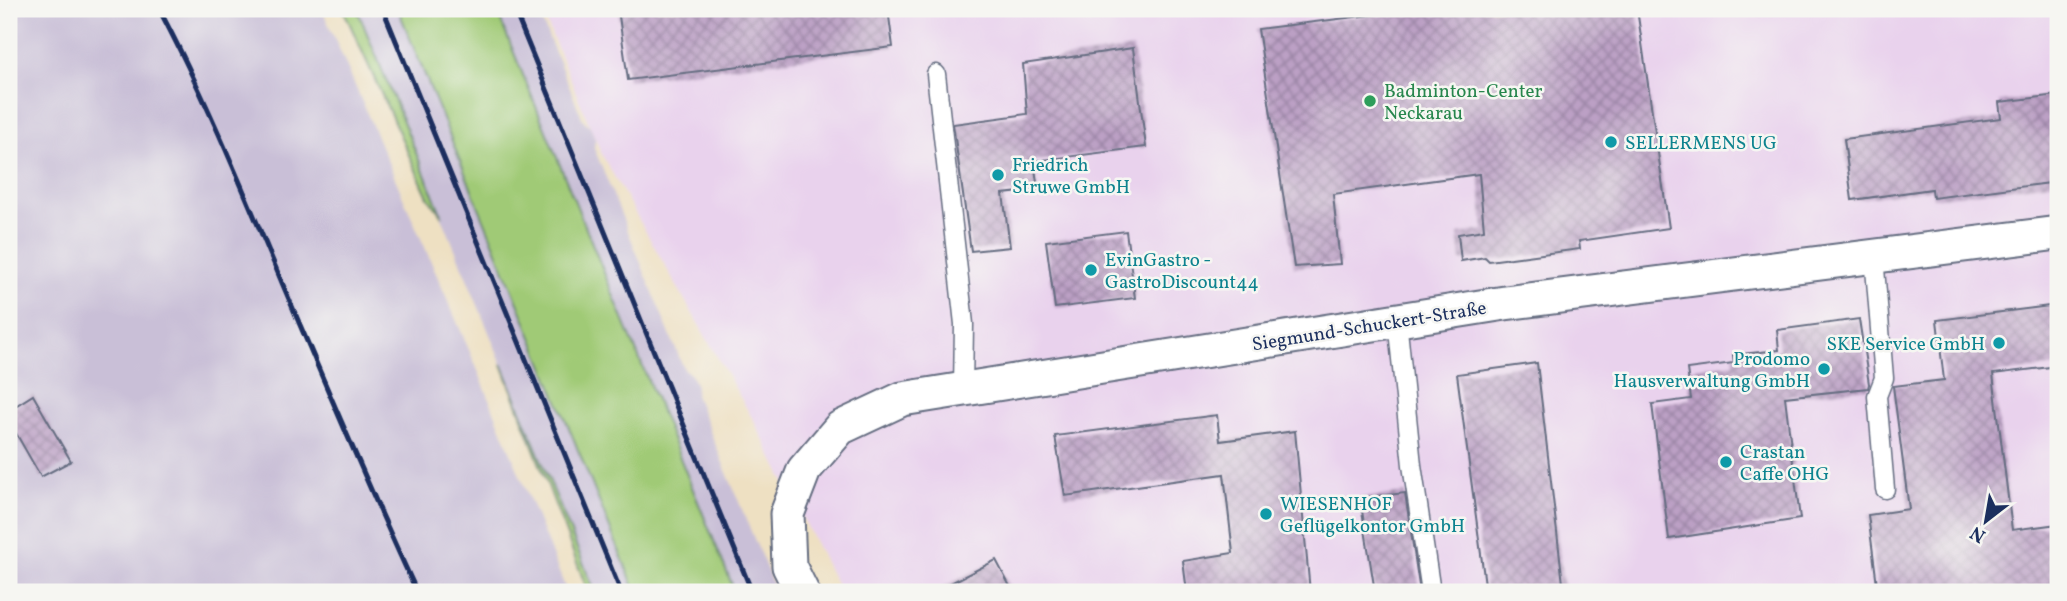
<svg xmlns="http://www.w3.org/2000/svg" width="2067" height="601" font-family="Vollkorn,serif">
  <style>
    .built { fill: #e9d2ed }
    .railway { fill: #c9bfd7 }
    .green { fill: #a0ca76; stroke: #5e7c6a; stroke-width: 2 }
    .building { fill: url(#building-cross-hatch) }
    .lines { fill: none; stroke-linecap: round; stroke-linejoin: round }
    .lane-casing { stroke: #656d81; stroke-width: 21 }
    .street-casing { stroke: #656d81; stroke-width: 37 }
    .lane { stroke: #fff; stroke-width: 18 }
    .street { stroke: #fff; stroke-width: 33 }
    .rail { stroke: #1b2f5e; stroke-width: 5 }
    .leisure-dot { fill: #2e9e5b; stroke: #f6f6f2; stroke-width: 2.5 }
    .culture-dot { fill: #0f9aa8; stroke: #f6f6f2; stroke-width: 2.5 }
    .labels { text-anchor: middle; stroke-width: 5; stroke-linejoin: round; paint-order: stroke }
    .leisure-label { font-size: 19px; fill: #27864d; stroke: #f6f6f2; text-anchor: start }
    .culture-label { font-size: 19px; fill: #0d838f; stroke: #f6f6f2; text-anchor: start }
    .street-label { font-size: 19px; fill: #1b2f5e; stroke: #f6f6f2 }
  </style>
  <defs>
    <pattern id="building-cross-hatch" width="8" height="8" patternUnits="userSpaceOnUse" patternTransform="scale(1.75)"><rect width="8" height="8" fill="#bca0c5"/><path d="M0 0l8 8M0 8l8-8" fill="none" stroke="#9883a3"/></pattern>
  </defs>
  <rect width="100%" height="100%" fill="#f6f6f2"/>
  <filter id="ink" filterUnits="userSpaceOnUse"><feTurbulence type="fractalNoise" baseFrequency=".0143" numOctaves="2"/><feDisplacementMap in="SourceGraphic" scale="14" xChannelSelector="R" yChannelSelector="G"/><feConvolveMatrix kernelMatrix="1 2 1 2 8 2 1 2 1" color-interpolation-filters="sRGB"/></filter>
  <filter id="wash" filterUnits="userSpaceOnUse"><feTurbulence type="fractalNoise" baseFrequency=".00686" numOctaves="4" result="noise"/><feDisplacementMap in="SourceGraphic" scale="28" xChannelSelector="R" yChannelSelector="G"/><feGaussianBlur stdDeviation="1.57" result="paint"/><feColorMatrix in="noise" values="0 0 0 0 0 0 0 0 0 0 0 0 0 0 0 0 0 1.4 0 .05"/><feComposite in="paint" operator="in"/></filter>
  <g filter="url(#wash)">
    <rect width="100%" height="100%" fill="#eee0c2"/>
    <!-- built -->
    <polygon class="built" points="541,9 2058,9 2058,592 840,592 755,423 602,155"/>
    <!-- railway -->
    <g class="railway">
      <polygon points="9,9 322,9 479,373 567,592 9,592"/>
      <polygon points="357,9 398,9 636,592 595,592"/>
      <polygon points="496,9 537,9 583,120 590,126 595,139 594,148 684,369 691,375 696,386 695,395 776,592 735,592"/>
    </g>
    <!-- green -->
    <g class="green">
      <polygon points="343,9 357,9 442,216 428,197"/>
      <polygon points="398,9 496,9 735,592 636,592"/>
      <polygon points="502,364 595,592 588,592"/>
    </g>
    <g id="blocks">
      <!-- building -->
      <g class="building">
        <polygon points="618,9 888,9 893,47 628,80"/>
        <polygon points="1419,9 1637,9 1669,228 1579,241 1580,249 1489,261 1485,257 1461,261 1458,234 1484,230 1479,174 1333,194 1340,264 1294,267 1258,29"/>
        <polygon points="1133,48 1146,147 1034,161 1038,190 1003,194 1010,247 971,251 953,124 1027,114 1023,64"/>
        <polygon points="2058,95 2058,182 1933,198 1932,189 1852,200 1844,139 2001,118 1999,102"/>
        <polygon points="1126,231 1135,298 1055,308 1046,241"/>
        <polygon points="2058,305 2058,366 1993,374 2012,530 2058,524 2058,592 1878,592 1868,515 1909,509 1893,386 1944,380 1937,320"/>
        <polygon points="1859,319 1869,384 1868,388 1785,397 1800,519 1669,539 1652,404 1691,399 1687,369 1734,363 1733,355 1779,350 1777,330"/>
        <polygon points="1537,363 1564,592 1486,592 1457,374"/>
        <polygon points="33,395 71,461 41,477 9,421 9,410"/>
        <polygon points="1217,415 1220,441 1295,431 1310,592 1187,592 1183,561 1233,553 1224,474 1065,496 1055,436"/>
        <polygon points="1405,493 1420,592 1375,592 1360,498"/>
        <polygon points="996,560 1013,592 933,592"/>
      </g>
    </g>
  </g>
  <g filter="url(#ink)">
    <use href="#blocks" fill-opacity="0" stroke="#656d81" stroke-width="2"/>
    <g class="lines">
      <!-- lane casing -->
      <g class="lane-casing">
        <g id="lane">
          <polyline points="936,74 964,324 963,390"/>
          <polyline points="1874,256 1884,378 1877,396 1885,489"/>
          <polyline points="1397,320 1412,465 1431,592"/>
        </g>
      </g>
      <!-- street casing -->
      <g class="street-casing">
        <polyline id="street" points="802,592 789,566 787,514 804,470 840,428 902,399 1505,303 2058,233"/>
      </g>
      <!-- lane -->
      <use href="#lane" class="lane"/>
      <!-- street -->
      <use href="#street" class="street"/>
      <!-- rail -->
      <g class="rail">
        <path d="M159,9C206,98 244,192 283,285C327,388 370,491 417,592"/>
        <polyline points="383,9 621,592"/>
        <polyline points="514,9 752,592"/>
      </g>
    </g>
  </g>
  <!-- markers -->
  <circle class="leisure-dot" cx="1370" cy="101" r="7"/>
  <g class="culture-dot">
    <circle cx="1611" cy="142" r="7"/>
    <circle cx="998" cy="175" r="7"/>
    <circle cx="1091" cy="270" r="7"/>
    <circle cx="1999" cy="343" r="7"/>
    <circle cx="1824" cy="369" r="7"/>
    <circle cx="1726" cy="462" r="7"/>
    <circle cx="1266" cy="514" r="7"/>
  </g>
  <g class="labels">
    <!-- leisure labels -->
    <g class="leisure-label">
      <text x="1384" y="97">Badminton-Center<tspan x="1384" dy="22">Neckarau</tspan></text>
    </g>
    <!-- culture labels -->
    <g class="culture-label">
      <text x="1625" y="149">SELLERMENS UG</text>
      <text x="1012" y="171">Friedrich<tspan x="1012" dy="22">Struwe GmbH</tspan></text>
      <text x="1105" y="266">EvinGastro -<tspan x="1105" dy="22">GastroDiscount44</tspan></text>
      <text x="1985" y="350" text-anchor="end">SKE Service GmbH</text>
      <text x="1810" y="365" text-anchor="end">Prodomo<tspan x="1810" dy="22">Hausverwaltung GmbH</tspan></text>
      <text x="1740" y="458">Crastan<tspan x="1740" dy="22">Caffe OHG</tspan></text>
      <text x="1280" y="510">WIESENHOF<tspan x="1280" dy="22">Geflügelkontor GmbH</tspan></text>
    </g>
    <!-- street labels -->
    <g class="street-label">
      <text transform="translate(1369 325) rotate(-9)" y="7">Siegmund-Schuckert-Straße</text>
    </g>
  </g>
  <!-- margin -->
  <rect width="2067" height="601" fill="none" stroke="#f6f6f2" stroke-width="35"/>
  <!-- north arrow -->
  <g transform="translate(1986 521) rotate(211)" stroke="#f6f6f2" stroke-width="5" paint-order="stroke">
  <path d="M0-5L12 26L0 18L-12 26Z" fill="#1b2f5e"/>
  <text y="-10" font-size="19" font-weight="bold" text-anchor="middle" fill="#1b2f5e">N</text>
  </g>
</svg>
